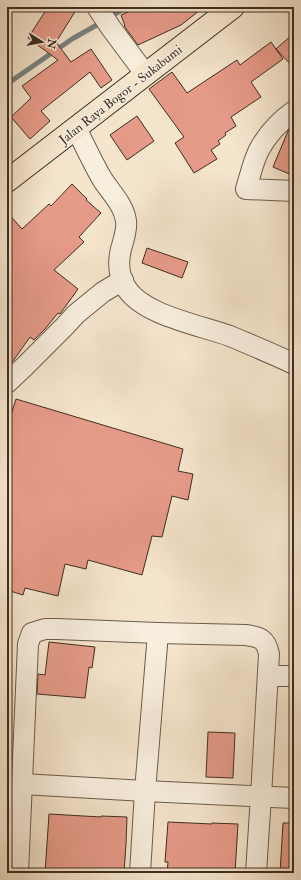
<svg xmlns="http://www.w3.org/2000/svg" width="301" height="880" font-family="'IM FELL Double Pica',serif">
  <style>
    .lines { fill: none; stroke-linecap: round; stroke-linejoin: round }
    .stream { stroke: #7a8382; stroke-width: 5 }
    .building { fill: #e69a88; stroke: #3f2e20 }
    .minor-casing { stroke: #6c5c4b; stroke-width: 22 }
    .trunk-casing { stroke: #3f2e20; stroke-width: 24 }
    .minor { stroke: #f8eede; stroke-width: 20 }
    .trunk { stroke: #f5e5cd; stroke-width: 22 }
    .labels { text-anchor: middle; stroke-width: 3; stroke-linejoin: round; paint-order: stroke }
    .street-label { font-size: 13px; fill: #3f2e20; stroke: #f8eede }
  </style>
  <rect width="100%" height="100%" fill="#f5e5cd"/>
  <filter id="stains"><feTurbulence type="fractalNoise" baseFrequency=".005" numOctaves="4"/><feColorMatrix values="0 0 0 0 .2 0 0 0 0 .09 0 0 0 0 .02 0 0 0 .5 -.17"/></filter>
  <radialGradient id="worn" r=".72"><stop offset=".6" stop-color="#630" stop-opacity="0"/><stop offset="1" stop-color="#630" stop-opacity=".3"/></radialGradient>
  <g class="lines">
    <!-- stream -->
    <g class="stream">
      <polyline points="108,18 127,7"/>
      <polyline points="7,84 72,39 102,22"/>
    </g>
  </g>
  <!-- building -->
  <g class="building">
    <polygon points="48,7 78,7 56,42 71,62 91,49 112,80 101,88 90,72 41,111 50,121 30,139 11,117 31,98 22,86 58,60 28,38"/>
    <polygon points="139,7 204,7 181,25 138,45 124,26 125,26 121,15"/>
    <polygon points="294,33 294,68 276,49"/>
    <polygon points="271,42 283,59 251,82 261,97 231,117 236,126 225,133 226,135 218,141 220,144 211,150 217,159 194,173 175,143 184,137 149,89 172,72 187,93 237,60 240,65"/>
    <polygon points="137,116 154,141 127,160 110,135"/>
    <polygon points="294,126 294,176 273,167 288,131"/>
    <polygon points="72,184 87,199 86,200 101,213 79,237 84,242 54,270 78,289 60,314 58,313 45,329 34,340 30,337 13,361 7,367 7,262 12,256 7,250 7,212 22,229 49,204 51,206"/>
    <polygon points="147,248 188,262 182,278 142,263"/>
    <polygon points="16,399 183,449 178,471 193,474 188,500 172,496 162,537 152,536 142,575 88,560 86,569 65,564 58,596 25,588 23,595 7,590 7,428"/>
    <polygon points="49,642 95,647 92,668 89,667 85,698 37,694 38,674 45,675"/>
    <polygon points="208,732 235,733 233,778 206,777"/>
    <polygon points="49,814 101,817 101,816 127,817 126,844 124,873 45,873"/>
    <polygon points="168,822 212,824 212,823 238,824 235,873 167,873 168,862 165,862"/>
    <polygon points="283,823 294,823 294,873 280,873"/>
  </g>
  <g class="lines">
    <!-- minor casing -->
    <g class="minor-casing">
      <g id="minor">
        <polyline points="97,7 111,28 146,75"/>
        <path d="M294,111C280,121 267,135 259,150C253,162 250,176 246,189L294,191"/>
        <path d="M76,128C84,144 92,161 101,177C109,191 124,204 126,221C127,228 125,235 123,242C118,257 117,272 125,286C141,315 200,325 230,336C251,345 273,354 294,364"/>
        <polyline points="7,383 24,367 65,326 76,314 103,292 123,280"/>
        <polyline points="268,676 294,676"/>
        <polyline points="22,784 145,791 294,798"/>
        <path d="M18,873L28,644L32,633L45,629H57L158,633L246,635C260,637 266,639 269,654L261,796L256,873"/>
        <polyline points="140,873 145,791 158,633"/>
      </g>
    </g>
    <!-- trunk casing -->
    <g class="trunk-casing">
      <polyline id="trunk" points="7,181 233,7"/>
    </g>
    <!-- minor -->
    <use href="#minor" class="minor"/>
    <!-- trunk -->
    <use href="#trunk" class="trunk"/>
  </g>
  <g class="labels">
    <!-- street labels -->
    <g class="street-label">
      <text transform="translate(120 94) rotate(-38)" y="5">Jalan Raya Bogor - Sukabumi</text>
    </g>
  </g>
  <!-- margin -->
  <rect width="301" height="880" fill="none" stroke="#f5e5cd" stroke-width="24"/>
  <rect x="8" y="8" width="285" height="864" fill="none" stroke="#3f2e20" stroke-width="2"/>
  <rect x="12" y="12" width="277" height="856" fill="none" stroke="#3f2e20"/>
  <!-- north arrow -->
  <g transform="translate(42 42) rotate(101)" stroke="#f8eede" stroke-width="3" paint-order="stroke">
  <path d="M0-3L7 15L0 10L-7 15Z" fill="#3f2e20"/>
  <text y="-6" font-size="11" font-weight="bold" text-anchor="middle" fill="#3f2e20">N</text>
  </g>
  <rect width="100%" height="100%" filter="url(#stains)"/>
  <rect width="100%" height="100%" fill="url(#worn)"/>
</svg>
